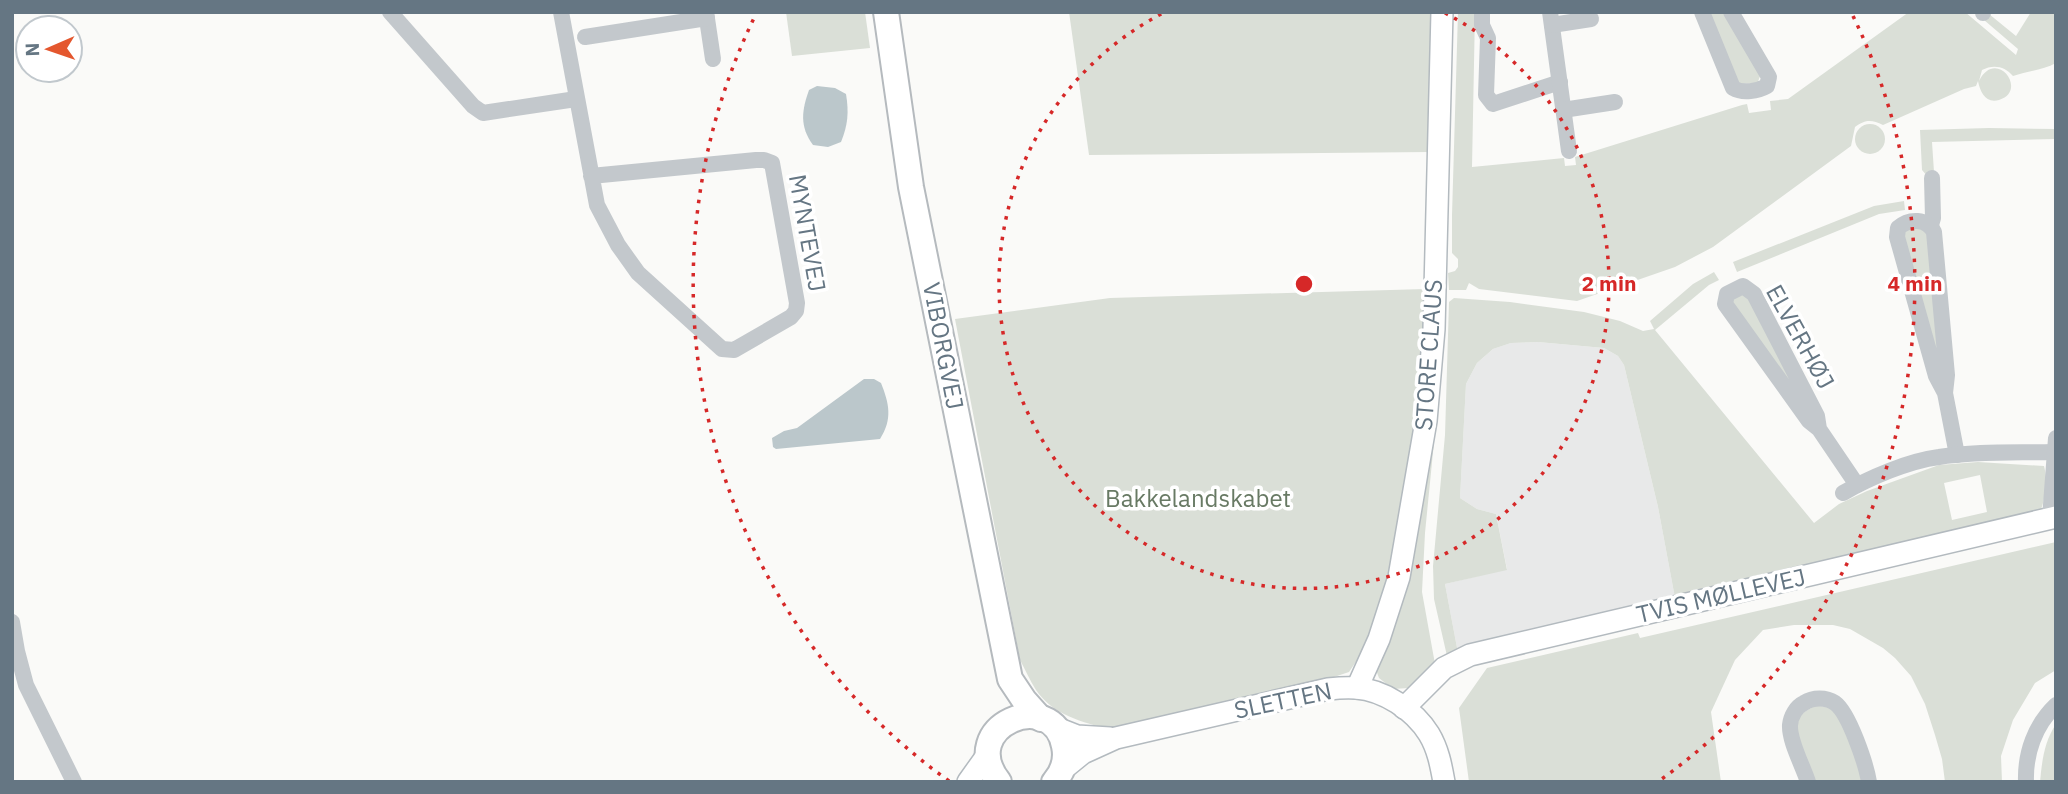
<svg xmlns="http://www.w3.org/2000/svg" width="2068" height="794" font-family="'IBM Plex Sans',sans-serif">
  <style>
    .built { fill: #e8e9e9 }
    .green { fill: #dadfd7; fill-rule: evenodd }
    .water { fill: #bbc7cb }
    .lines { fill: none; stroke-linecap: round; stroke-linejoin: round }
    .secondary-casing { stroke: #b3babf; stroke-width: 24 }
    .primary-casing { stroke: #b5babe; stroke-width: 28 }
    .street { stroke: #c3c8cc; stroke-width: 16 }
    .secondary { stroke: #fff; stroke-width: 21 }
    .primary { stroke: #fff; stroke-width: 24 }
    .ring { fill: none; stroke: #d62828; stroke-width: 3.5; stroke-dasharray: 3.5 7 }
    .labels { text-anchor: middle; stroke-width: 7; stroke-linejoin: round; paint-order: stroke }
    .street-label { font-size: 24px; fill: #657683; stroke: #fff }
    .park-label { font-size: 24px; fill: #687a64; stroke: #fff }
    .centre { fill: #d62828; stroke: #fff; stroke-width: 3.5 }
    .ring-label { font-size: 21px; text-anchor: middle; font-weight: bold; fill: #d62828; stroke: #fff; stroke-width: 7; stroke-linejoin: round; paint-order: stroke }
  </style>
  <rect width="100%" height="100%" fill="#fafaf8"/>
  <!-- built -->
  <polygon class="built" points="1538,342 1604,348 1618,356 1624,365 1658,507 1675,598 1458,653 1445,584 1507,569 1496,514 1477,509 1460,498 1466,384 1477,363 1493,349 1511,343"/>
  <!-- green -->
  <g class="green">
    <polygon points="786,12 865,12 870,48 792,56"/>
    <polygon points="1069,12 1435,12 1430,152 1089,155"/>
    <path d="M1458,12H1475L1472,167L1564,158L1565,166L1576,165L1575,157L1742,105L1747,104L1749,113L1771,110L1770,101L1788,99L1909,12H1965L2016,55L2018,49L1984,20L1989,14L2016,36L2031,12H2056V63C2043,70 2027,71 2013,76C2005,66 1993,64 1982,70L1979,81C1996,47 2029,91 1999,100C1986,104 1980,92 1978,81L1976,86L1964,89L1883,125C1872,120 1866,119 1855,127L1851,146L1713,247L1675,267L1577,301L1479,289L1469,283L1466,290H1449L1448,273L1455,271L1458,267V259L1452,253V215Z"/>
    <polygon points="1704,12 1728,12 1761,74 1757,84 1736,83"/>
    <circle cx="1870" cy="139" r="15"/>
    <polygon points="1989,128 2056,129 2056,139 1932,142 1934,172 1928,177 1922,170 1920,130"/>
    <polygon points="1904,201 1905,210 1879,214 1737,272 1733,262 1874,206"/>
    <polygon points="1910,227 1927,229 1943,376 1902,234"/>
    <path d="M1714,272L1719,280L1709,285L1655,330L1814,523L1839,504L1867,491L1939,465L1978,462L2044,466C2048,481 2045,501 2039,515L1675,598L1658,507L1624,365L1618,356L1604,348L1538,342L1511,343L1493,349L1477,363L1466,384L1460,498L1477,509L1496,514L1507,570L1445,584L1458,653L1447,656L1434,599L1433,566L1445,435L1449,302L1454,298L1510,302L1584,312L1620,321L1643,331L1654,329L1650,321L1693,284ZM1980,475L1987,512L1952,520L1944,483Z"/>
    <path d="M1425,289L1423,390L1391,579L1366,647L1349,672L1319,682L1109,729C1082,722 1053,715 1036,690C1030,681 1025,669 1020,660L955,319L1110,298Z"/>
    <polygon points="1747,294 1813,416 1733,311 1733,299 1736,295"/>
    <polygon points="1436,422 1425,533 1422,592 1435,664 1409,688 1393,689 1379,678 1376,670"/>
    <polygon points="2056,542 2056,670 2035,683 2013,720 2001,756 2002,782 1945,782 1942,759 1935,735 1925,704 1911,676 1895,658 1883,648 1850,629 1833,625 1794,625 1763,630 1735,660 1711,712 1721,782 1469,782 1459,708 1487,668 1638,633 1640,638"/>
    <path d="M1814,706C1821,706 1829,706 1835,712C1846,723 1858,766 1862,782H1815L1796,731L1800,715Z"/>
    <path d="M2056,724V782H2040C2042,761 2044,742 2056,724Z"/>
  </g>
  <!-- water -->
  <g class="water">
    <path d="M817,86L835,88L846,94C849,112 848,125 841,142L828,147L813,145C799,126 802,110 809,90Z"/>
    <path d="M864,379H874L881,383C889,403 893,419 880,439L776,449L773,447L772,438L784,431L797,428Z"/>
  </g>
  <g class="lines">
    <!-- secondary casing -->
    <g class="secondary-casing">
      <g id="secondary">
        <polyline points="1357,688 1379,639 1399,577 1426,421 1434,329 1442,12"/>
        <polyline points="1404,708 1444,668 1470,655 2056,517"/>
        <polyline points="1054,727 1077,736 1110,738"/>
        <path d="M1062,770L1083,753L1116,738L1328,689C1337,688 1347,687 1356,688C1384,690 1414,710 1429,734C1438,749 1441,765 1444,782"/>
        <polyline points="968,782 988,754"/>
      </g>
    </g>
    <!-- primary casing -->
    <g class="primary-casing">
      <g id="primary">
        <polyline points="886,12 911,187 1010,679 1024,700 1041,719"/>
        <path d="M999,782C955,726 1053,686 1064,746C1067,760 1063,772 1054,782"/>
      </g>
    </g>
    <!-- street -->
    <g class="street">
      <polyline points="390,12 473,106 483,113 576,99"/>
      <polyline points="561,12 597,205 618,245 638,273 722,349 734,350 791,317 796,311 797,303 772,163 764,160 756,160 591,176"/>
      <polyline points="706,12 713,59"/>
      <polyline points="1482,12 1482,25 1488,38 1486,95 1493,104 1560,82"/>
      <polyline points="1550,12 1569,151"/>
      <path d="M1702,12L1733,88C1743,94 1758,91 1767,86L1769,77L1731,12"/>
      <polyline points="1983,12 1983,13"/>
      <polyline points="1552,25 1591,19"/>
      <polyline points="585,37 707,18"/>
      <polyline points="1563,110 1615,102"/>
      <polyline points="1931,225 1933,218 1932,178"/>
      <path d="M1945,393L1936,376L1897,237L1898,228C1909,218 1927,218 1934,232L1947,375L1945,393L1957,455"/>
      <polyline points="1819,429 1809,421 1725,304 1727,294 1743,286 1754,294 1817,416 1819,429 1857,485"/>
      <path d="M1843,493C1869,478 1908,461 1939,457C1977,451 2016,453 2054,452"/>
      <polyline points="2050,518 2056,438"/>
      <polyline points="12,622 17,651 26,685 74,782"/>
      <path d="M1808,782C1803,766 1789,741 1790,725C1791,716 1796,707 1804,703C1813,697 1826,697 1835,703C1849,713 1866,764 1869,782"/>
      <path d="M2026,782C2025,753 2035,725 2056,705"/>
    </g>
    <!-- secondary -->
    <use href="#secondary" class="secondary"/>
    <!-- primary -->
    <use href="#primary" class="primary"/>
  </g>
  <!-- distance rings -->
  <g class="ring">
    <path d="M1445 13A305 305 0 1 1 1163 13"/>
    <path d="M949 781A611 611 0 0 1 755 16M1853 16A611 611 0 0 1 1659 781"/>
  </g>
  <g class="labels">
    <!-- street labels -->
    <g class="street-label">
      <text transform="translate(807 233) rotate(80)" y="8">MYNTEVEJ</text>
      <text transform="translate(1800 337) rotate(61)" y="8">ELVERHØJ</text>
      <text transform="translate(943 346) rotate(79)" y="8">VIBORGVEJ</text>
      <text transform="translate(1429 355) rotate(-86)" y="8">STORE CLAUS</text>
      <text transform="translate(1721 596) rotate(-13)" y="8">TVIS MØLLEVEJ</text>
      <text transform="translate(1283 701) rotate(-12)" y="8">SLETTEN</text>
    </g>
    <!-- park labels -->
    <g class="park-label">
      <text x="1198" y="507">Bakkelandskabet</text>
    </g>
  </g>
  <circle cx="1304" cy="284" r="10" class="centre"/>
  <g class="ring-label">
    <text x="1609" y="291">2 min</text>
    <text x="1915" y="291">4 min</text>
  </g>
  <!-- border -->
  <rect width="2068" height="794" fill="none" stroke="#657683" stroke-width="28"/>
  <!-- north arrow -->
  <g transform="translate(49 49) rotate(268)"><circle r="33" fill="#ffffff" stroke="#c1c8cd" stroke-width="2"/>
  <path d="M0-5L12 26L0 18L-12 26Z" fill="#e4572e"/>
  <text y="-10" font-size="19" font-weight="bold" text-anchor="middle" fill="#657683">N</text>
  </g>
</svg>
